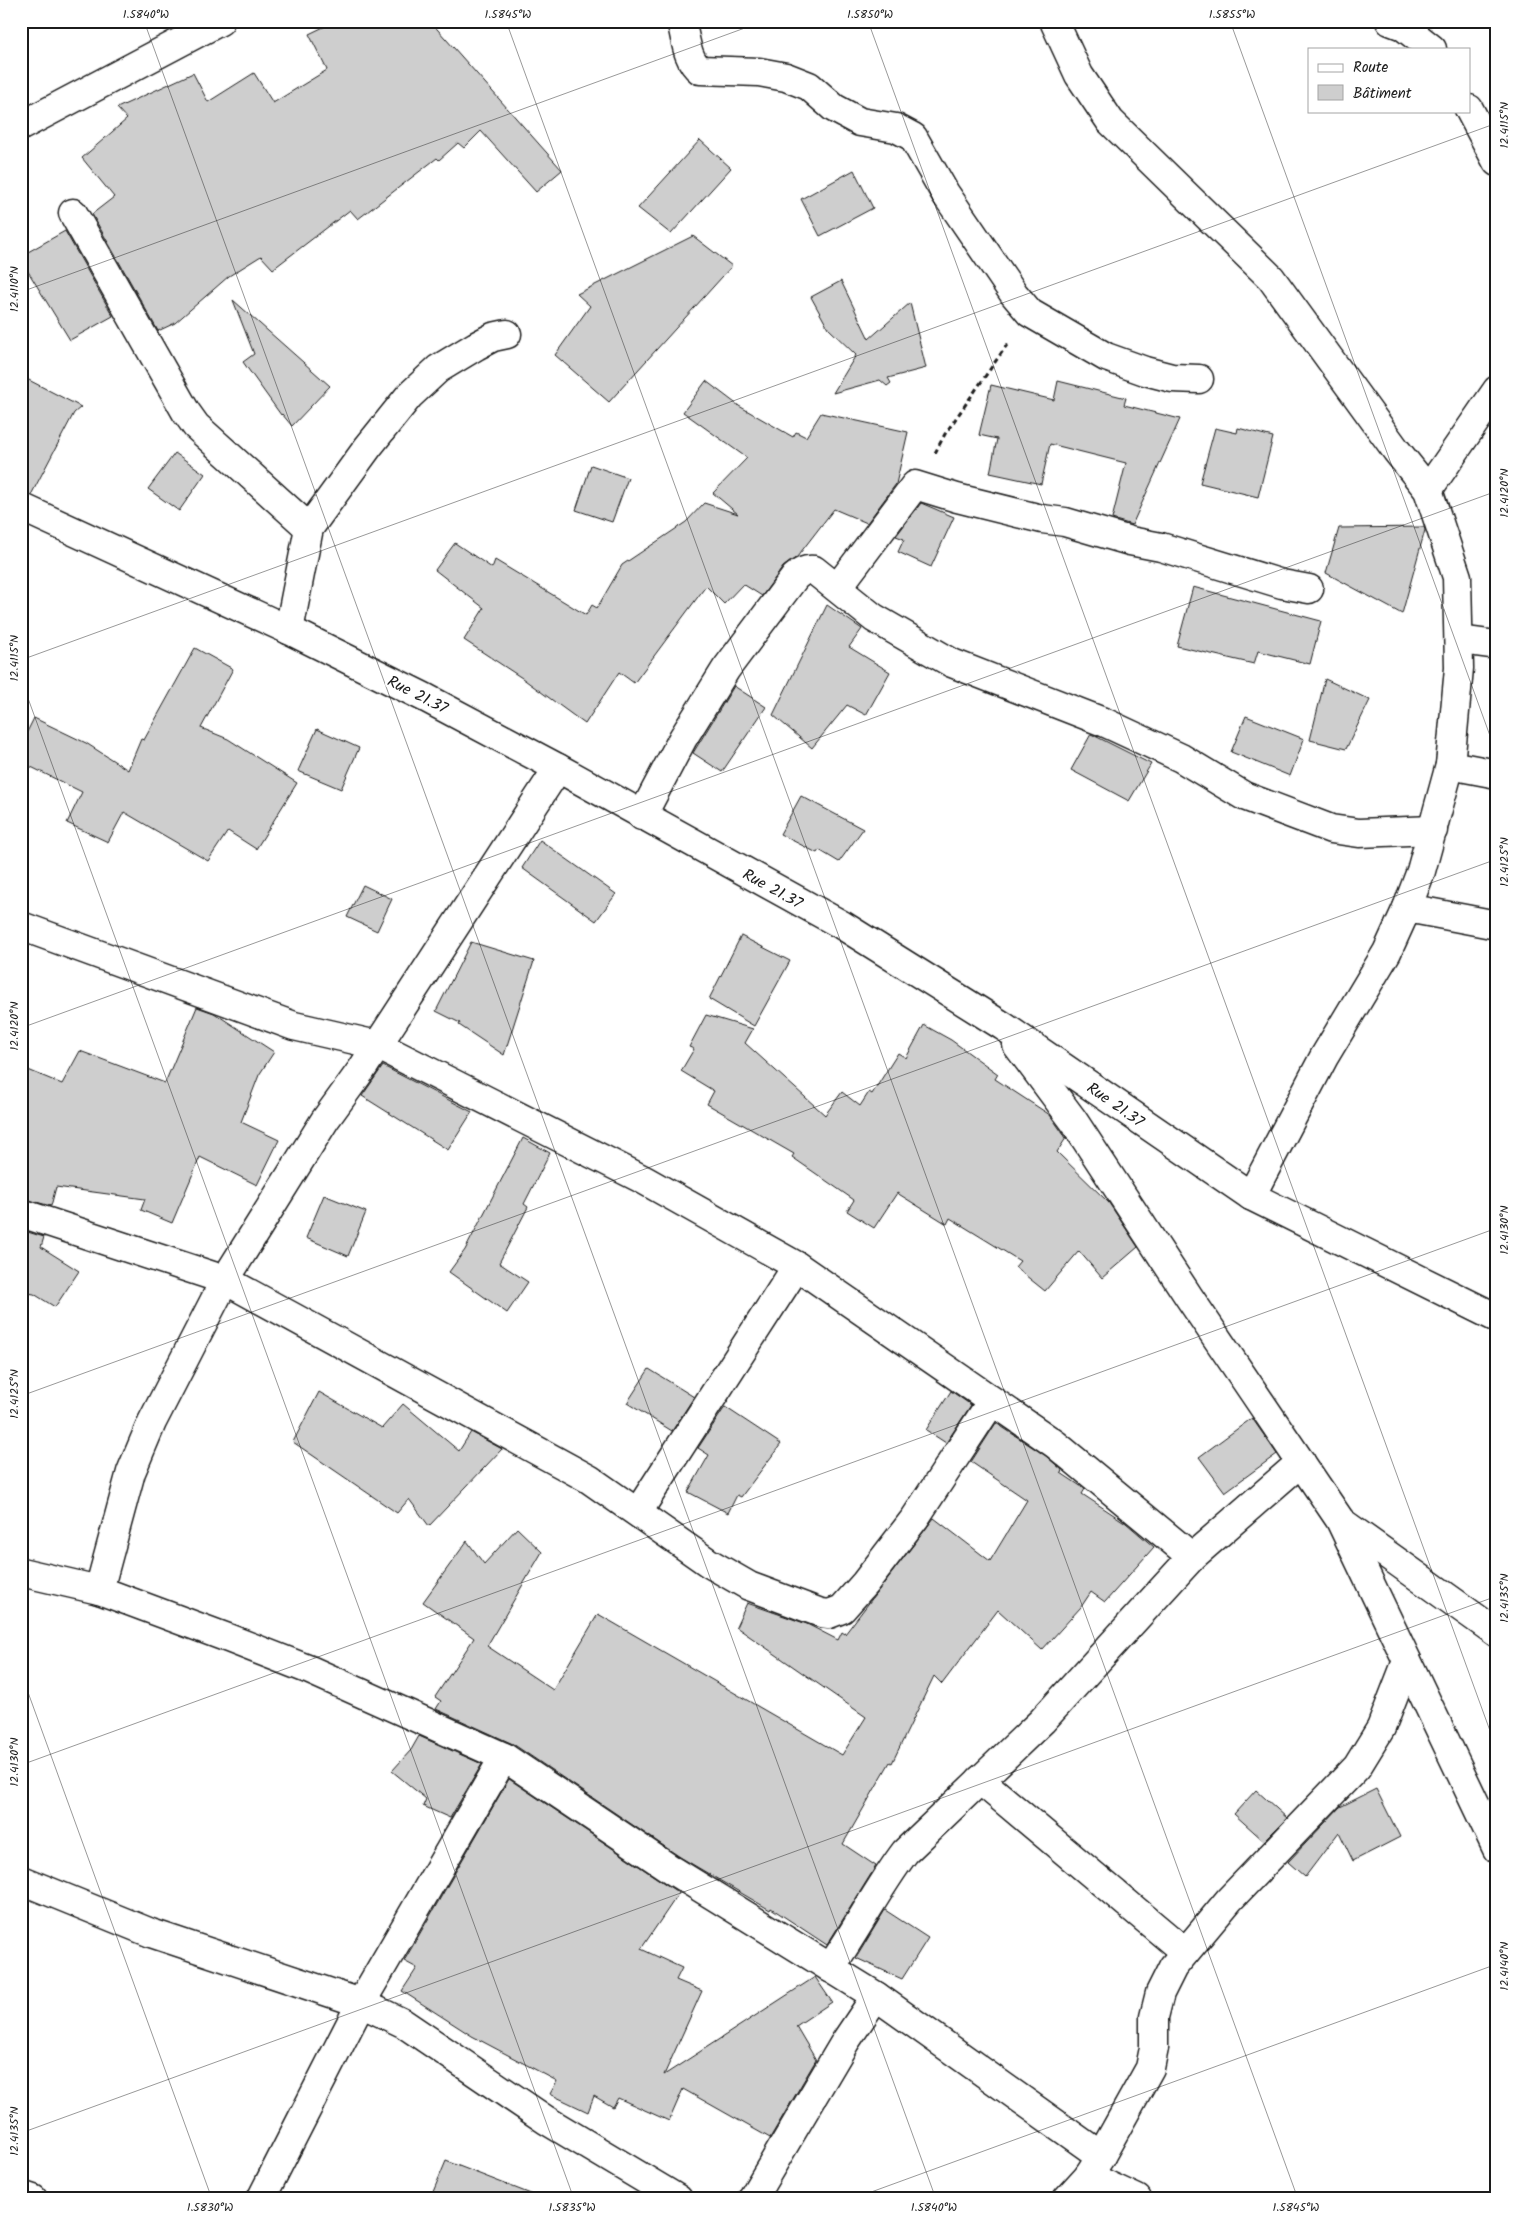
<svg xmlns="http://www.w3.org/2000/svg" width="1518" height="2220" font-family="Kalam,sans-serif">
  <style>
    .building { fill: #cecece; stroke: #1c1c1c }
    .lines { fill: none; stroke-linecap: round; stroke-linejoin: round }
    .street-casing { stroke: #1c1c1c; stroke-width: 31 }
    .path { stroke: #1c1c1c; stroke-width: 3; stroke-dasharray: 5 4; stroke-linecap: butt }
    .street { stroke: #fff; stroke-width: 28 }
    .ticks { fill: none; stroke: #1c1c1c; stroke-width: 1; stroke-opacity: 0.45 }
    .labels { text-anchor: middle; stroke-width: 4.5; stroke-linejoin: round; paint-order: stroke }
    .street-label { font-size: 16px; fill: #1c1c1c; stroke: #fff }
    .neatline { fill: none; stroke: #1c1c1c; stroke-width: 2 }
    .ticks-label { font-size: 12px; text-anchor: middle; fill: #1c1c1c }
  </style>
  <rect width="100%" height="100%" fill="#fff"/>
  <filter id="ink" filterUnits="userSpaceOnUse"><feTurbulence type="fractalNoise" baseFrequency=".02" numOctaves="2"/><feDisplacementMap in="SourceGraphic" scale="10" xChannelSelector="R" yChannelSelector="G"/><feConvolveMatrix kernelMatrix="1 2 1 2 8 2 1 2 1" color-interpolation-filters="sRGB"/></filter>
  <g filter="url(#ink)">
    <!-- building -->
    <g class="building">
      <polygon points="336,21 430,21 562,170 536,192 481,131 464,148 458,143 439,160 437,158 358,219 350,210 273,269 261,256 229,276 175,323 158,331 92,214 114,197 82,158 127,119 117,108 193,73 208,102 254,73 273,103 327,70 309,34"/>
      <polygon points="700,140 731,168 671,234 638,208"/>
      <polygon points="854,170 873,208 820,236 801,199"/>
      <polygon points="65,231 113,316 70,340 21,260 21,256"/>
      <polygon points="693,236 732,266 609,402 555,355 590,306 577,294"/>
      <polygon points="841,281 869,339 910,303 926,368 888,378 891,383 887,386 880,380 833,393 856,355 828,328 811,297"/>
      <polygon points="233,300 330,386 292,426 282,414 281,415 243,362 254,354"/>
      <polygon points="21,376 81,407 74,413 31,495 21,492"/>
      <polygon points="706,381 739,406 793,437 796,432 806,437 821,413 908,432 896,484 867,523 834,509 797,557 783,567 762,596 743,584 724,604 706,586 634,683 619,672 585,724 522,678 464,640 484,608 435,570 455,543 492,568 495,560 586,615 592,605 597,608 622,565 686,522 704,503 738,514 713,493 747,458 683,412"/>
      <polygon points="1058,381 1126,398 1124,405 1180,419 1132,525 1112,519 1126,463 1050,444 1041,484 990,473 997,439 979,435 991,385 1054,400"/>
      <polygon points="1215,428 1237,433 1238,428 1273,437 1258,497 1200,483"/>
      <polygon points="175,453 205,474 179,511 148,489"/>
      <polygon points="591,465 628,478 612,522 576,510"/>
      <polygon points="921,503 954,517 931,567 898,552 904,539 896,536"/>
      <polygon points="1424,527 1425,530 1402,614 1326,573 1339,528"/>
      <polygon points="1193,587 1321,621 1310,664 1258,651 1254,664 1177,646"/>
      <polygon points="827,605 862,629 849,647 890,672 866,715 847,705 812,748 773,715"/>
      <polygon points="195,648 233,669 201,728 228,739 297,783 256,849 228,831 208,861 124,812 108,842 67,823 82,792 21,762 21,744 34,718 86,743 128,770 141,739 144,740"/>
      <polygon points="1325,679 1370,700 1346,749 1310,740"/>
      <polygon points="734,686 766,707 722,772 693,753"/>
      <polygon points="1246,716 1304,739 1290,776 1231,752"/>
      <polygon points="317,729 359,748 341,789 298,771"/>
      <polygon points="1091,734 1151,764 1129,801 1071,770"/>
      <polygon points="801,796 863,829 839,862 819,850 817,853 780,834"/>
      <polygon points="540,840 616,894 596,921 522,868"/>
      <polygon points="363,885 392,899 377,931 347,917"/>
      <polygon points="741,936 790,961 754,1026 709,999"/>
      <polygon points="471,942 534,961 504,1055 459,1025 460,1023 436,1011"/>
      <polygon points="197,1007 214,1013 274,1052 259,1075 241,1122 279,1140 257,1185 200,1157 172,1223 141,1210 145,1199 56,1187 51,1206 21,1198 21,1067 62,1084 80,1051 165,1083"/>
      <polygon points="706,1015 753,1029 745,1043 825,1115 842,1092 860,1106 869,1092 872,1094 898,1053 906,1058 924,1025 951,1040 998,1074 995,1079 1050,1115 1066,1138 1057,1152 1109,1203 1138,1247 1102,1278 1079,1251 1045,1291 1015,1267 1020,1261 950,1218 947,1224 897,1193 874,1228 847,1211 854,1200 792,1157 794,1154 707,1104 714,1091 681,1071 694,1049 689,1047"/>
      <polygon points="383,1066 472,1112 448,1150 362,1096"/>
      <polygon points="523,1138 550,1153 524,1204 528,1207 499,1263 528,1282 507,1313 449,1272 465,1250"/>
      <polygon points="324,1195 366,1212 348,1256 306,1238"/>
      <polygon points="21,1230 44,1237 41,1247 79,1271 55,1307 34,1294 21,1292"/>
      <polygon points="649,1369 694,1397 672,1431 627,1403"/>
      <polygon points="951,1391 971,1405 946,1443 926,1430"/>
      <polygon points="319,1392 382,1428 403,1404 459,1451 471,1432 502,1449 429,1526 409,1499 397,1513 293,1442"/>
      <polygon points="725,1407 781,1444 741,1497 737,1495 728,1513 688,1492 709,1455 698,1448"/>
      <polygon points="1252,1418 1277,1454 1225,1492 1199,1457"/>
      <polygon points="996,1423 1046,1456 1062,1470 1061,1473 1085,1489 1082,1494 1126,1523 1154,1547 1105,1602 1091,1592 1081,1607 1042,1650 998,1610 942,1684 934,1676 892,1763 890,1762 843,1844 876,1866 827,1945 771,1908 770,1910 680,1857 513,1744 436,1709 441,1701 435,1697 474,1638 423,1602 467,1541 484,1564 517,1528 542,1552 487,1646 553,1690 598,1614 842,1755 866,1717 736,1627 747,1603 807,1624 838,1640 842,1632 845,1634 934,1518 990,1561 1027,1500 971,1462"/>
      <polygon points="419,1736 482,1764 450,1818 423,1806 426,1799 392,1771 411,1750"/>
      <polygon points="509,1779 679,1893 641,1949 682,1968 676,1980 702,1991 664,2075 815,1977 832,2002 796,2026 816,2060 770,2138 683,2089 669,2121 618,2098 613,2107 594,2096 588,2112 550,2094 557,2081 472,2036 402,1991 417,1968 404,1961"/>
      <polygon points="1376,1789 1400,1837 1353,1861 1339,1832 1305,1877 1288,1862 1340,1807"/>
      <polygon points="1256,1790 1287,1818 1264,1841 1234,1814"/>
      <polygon points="885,1910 928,1938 902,1979 856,1958"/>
      <polygon points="446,2161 536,2196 536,2199 430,2199"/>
    </g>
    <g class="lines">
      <!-- street casing -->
      <g class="street-casing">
        <g id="street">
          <path d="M681,21C686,38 686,59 700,70L759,72L786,77L809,86L834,108L860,122L896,128L913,137L945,193L1014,294L1030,313L1106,357L1145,371L1172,378L1199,379"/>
          <polyline points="1054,21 1079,75 1110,121 1271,278 1396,450 1428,490 1457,577 1459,668 1450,765 1421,871 1407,908 1387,952 1324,1057 1251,1196"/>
          <polyline points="1390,21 1403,26 1432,49"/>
          <polyline points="1469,109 1497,162"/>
          <polyline points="21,126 220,21"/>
          <polyline points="73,213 186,412 196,426 309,528"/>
          <polyline points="1428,490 1497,390"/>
          <polyline points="21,507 289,630 426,698 558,768 842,925 1003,1026 1251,1196 1497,1318"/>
          <polyline points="838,587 915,485 957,498 1042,519 1065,522 1130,541 1161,547 1282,584 1309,589"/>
          <polyline points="289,630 309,528 368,447 409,396 438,369 476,346 493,337 507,334"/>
          <polyline points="1460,640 1497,645"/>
          <polyline points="1450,765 1497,774"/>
          <path d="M642,816L683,738L726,669L795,577C801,572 805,569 814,570L874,618L952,663L1106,723L1181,758L1244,796L1331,829L1359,833L1433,830"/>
          <polyline points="1407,908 1497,925"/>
          <polyline points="21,926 294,1026 377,1045 644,1180 797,1266 1055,1444 1192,1557"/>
          <polyline points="1017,1045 1073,1120 1189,1297 1340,1520 1497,1849"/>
          <polyline points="21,1213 225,1280 589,1479 709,1563 749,1586 821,1613 829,1614 842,1609 865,1583 915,1518 992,1401"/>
          <polyline points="638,1512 797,1266"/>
          <polyline points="1343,1523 1497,1633"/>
          <polyline points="21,1572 99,1590 228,1638 310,1670 504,1757"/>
          <polyline points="99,1590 131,1472 152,1422 225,1280 325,1120 362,1069 558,768"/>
          <polyline points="980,1780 1185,1952"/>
          <polyline points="21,1880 151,1933 361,2003 403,2023 546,2120 678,2199"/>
          <path d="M830,1968C857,1930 877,1889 905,1852L1042,1721L1192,1557L1301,1462"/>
          <polyline points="1088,2176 1137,2199"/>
          <polyline points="21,2195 33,2199"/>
          <polyline points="261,2199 361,2003 504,1757 672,1870 876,1996 1101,2156"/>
          <polyline points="752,2199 845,2042 876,1996"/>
          <polyline points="1067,2199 1088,2176 1101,2156 1150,2068 1154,2048 1154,2017 1160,1993 1173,1967 1229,1900 1357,1767 1381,1728 1407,1661"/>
        </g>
      </g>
      <!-- path -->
      <polyline class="path" points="935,453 945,434 1009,342"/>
      <!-- street -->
      <use href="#street" class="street"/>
    </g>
  </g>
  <!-- ticks -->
  <path class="ticks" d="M144,21L936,2199M506,21L1298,2199M868,21L1497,1750M1230,21L1497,755M21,292L764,21M21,660L1497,123M21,679L574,2199M21,1028L1497,491M21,1396L1497,859M21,1673L212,2199M21,1765L1497,1228M21,2133L1497,1596M852,2199L1497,1964"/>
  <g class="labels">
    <!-- street labels -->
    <g class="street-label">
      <text transform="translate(418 694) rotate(27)" y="6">Rue 21.37</text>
      <text transform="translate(773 888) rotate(29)" y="6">Rue 21.37</text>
      <text transform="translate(1116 1104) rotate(35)" y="6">Rue 21.37</text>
    </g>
  </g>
  <!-- margin -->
  <rect width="1518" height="2220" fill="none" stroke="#fff" stroke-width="55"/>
  <!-- legend -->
  <rect x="1308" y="48" width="162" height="65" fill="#ffffff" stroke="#a4a4a4"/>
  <rect x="1318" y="64" width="25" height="8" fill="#ffffff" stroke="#a4a4a4"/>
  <text x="1353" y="72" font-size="15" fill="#1c1c1c">Route</text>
  <rect x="1318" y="85" width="25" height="15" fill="#cecece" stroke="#a4a4a4"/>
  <text x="1353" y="98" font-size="15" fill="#1c1c1c">Bâtiment</text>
  <rect x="28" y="28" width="1462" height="2164" class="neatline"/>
  <g class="ticks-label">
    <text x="146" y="18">1.5840°W</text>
    <text x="508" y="18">1.5845°W</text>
    <text x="870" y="18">1.5850°W</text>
    <text x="1232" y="18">1.5855°W</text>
    <text transform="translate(1504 125) rotate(-90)" y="4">12.4115°N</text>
    <text transform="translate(14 289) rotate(-90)" y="4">12.4110°N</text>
    <text transform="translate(1504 493) rotate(-90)" y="4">12.4120°N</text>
    <text transform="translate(14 658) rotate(-90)" y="4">12.4115°N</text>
    <text transform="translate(1504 862) rotate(-90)" y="4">12.4125°N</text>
    <text transform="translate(14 1026) rotate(-90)" y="4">12.4120°N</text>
    <text transform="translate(1504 1230) rotate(-90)" y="4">12.4130°N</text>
    <text transform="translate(14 1394) rotate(-90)" y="4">12.4125°N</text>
    <text transform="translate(1504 1598) rotate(-90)" y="4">12.4135°N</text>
    <text transform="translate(14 1762) rotate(-90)" y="4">12.4130°N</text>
    <text transform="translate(1504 1966) rotate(-90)" y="4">12.4140°N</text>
    <text transform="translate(14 2131) rotate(-90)" y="4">12.4135°N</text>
    <text x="210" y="2211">1.5830°W</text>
    <text x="572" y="2211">1.5835°W</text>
    <text x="934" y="2211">1.5840°W</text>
    <text x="1296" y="2211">1.5845°W</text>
  </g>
</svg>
